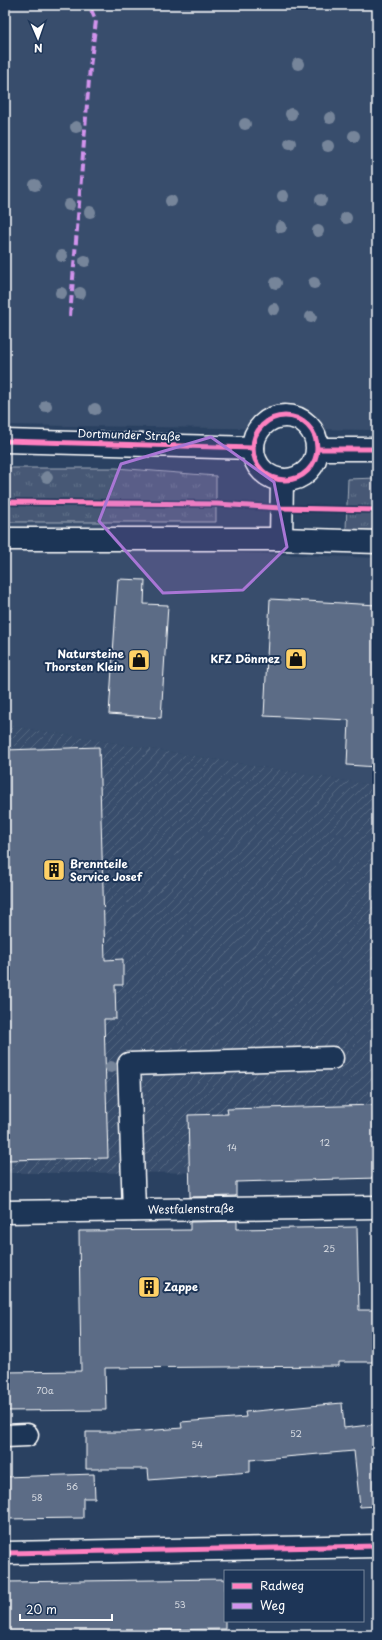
<svg xmlns="http://www.w3.org/2000/svg" width="382" height="1640" font-family="'Playpen Sans',sans-serif">
  <style>
    .built { fill: #394e6c }
    .industrial { fill: url(#industrial-furrows) }
    .grass { fill: url(#grass-tufts); stroke: #a2acba }
    .building { fill: #5b6c86; stroke: #fff }
    .lines { fill: none; stroke-linecap: round; stroke-linejoin: round }
    .minor-casing { stroke: #fff; stroke-width: 25 }
    .minor { stroke: #1d3557; stroke-width: 22 }
    .quiet { stroke: #d193ec; stroke-width: 4; stroke-dasharray: 8 4; stroke-linecap: butt }
    .cycleway-casing { stroke: #1d3557; stroke-width: 8 }
    .cycleway { stroke: #ff80c0; stroke-width: 5 }
    .tree { fill: #76859a }
    .marked { fill: #a976d5; fill-opacity: 0.2; stroke: #a976d5; stroke-width: 3; stroke-linejoin: round }
    .labels { text-anchor: middle; stroke-width: 4; stroke-linejoin: round; paint-order: stroke }
    .number-label { font-size: 9px; fill: #d6dae1 }
    .street-label { font-size: 11px; fill: #fff; stroke: #1d3557 }
    .poi-label { font-size: 11px; font-weight: bold; fill: #fff; stroke: #1d3557; text-anchor: end }
  </style>
  <defs>
    <pattern id="industrial-furrows" width="10" height="10" patternUnits="userSpaceOnUse"><rect width="10" height="10" fill="#394e6c"/><path d="M-1 1l2-2M0 10L10 0M9 11l2-2" fill="none" stroke="#576982"/></pattern>
    <pattern id="grass-tufts" width="24" height="20" patternUnits="userSpaceOnUse"><rect width="24" height="20" fill="#465975"/><path d="M3 7l-1-3M5 7V3M7 7l1-3M15 17l-1-3M17 17v-4M19 17l1-3" fill="none" stroke="#62728a"/></pattern>
  </defs>
  <rect width="100%" height="100%" fill="#2a4161"/>
  <filter id="ink" filterUnits="userSpaceOnUse"><feTurbulence type="fractalNoise" baseFrequency=".025" numOctaves="2"/><feDisplacementMap in="SourceGraphic" scale="8" xChannelSelector="R" yChannelSelector="G"/><feConvolveMatrix kernelMatrix="1 2 1 2 8 2 1 2 1" color-interpolation-filters="sRGB"/></filter>
  <g filter="url(#ink)">
    <!-- built -->
    <g class="built">
      <polygon points="5,5 377,5 377,430 5,425"/>
      <polygon points="5,522 107,522 105,548 377,558 377,786 5,725"/>
    </g>
    <!-- industrial -->
    <polygon class="industrial" points="5,725 377,786 377,1172 5,1173"/>
    <!-- grass -->
    <g class="grass">
      <polygon points="5,468 116,468 216,476 216,522 5,522"/>
      <polygon points="377,478 377,530 346,529 348,479"/>
    </g>
    <!-- building -->
    <g class="building">
      <polygon points="118,579 145,580 144,604 168,605 161,718 109,714"/>
      <polygon points="270,599 377,605 377,767 347,765 349,720 264,716"/>
      <polygon points="99,747 105,960 123,959 123,985 115,985 116,1019 104,1019 108,1158 5,1160 5,750"/>
      <polygon points="377,1105 377,1178 236,1182 236,1196 190,1197 188,1115 228,1114 227,1109"/>
      <polygon points="237,1221 237,1229 357,1227 359,1310 377,1310 377,1362 339,1362 339,1366 105,1368 106,1410 5,1411 5,1372 81,1371 79,1231 190,1230 190,1222"/>
      <polygon points="342,1403 344,1428 377,1424 377,1506 360,1507 354,1451 250,1460 250,1472 149,1480 148,1469 86,1469 86,1432 132,1432 182,1428 181,1422 246,1417 245,1412"/>
      <polygon points="94,1474 95,1498 83,1498 83,1518 5,1519 5,1477"/>
      <polygon points="225,1579 225,1629 149,1630 150,1635 5,1635 5,1582"/>
    </g>
    <g class="lines">
      <!-- minor casing -->
      <g class="minor-casing">
        <g id="minor">
          <circle cx="285" cy="448" r="32"/>
          <polyline points="5,441 253,448"/>
          <polyline points="318,449 377,449"/>
          <polyline points="5,539 281,539 377,542"/>
          <polyline points="281,539 282,480"/>
          <polyline points="134,1210 129,1064 332,1058"/>
          <polyline points="5,1212 377,1207"/>
          <polyline points="5,1436 27,1435"/>
          <polyline points="5,1553 377,1546"/>
        </g>
      </g>
      <!-- minor -->
      <use href="#minor" class="minor"/>
      <!-- quiet -->
      <polyline class="quiet" points="70,316 90,67 96,21 89,5"/>
      <!-- cycleway casing -->
      <g class="cycleway-casing">
        <g id="cycleway">
          <circle cx="285" cy="448" r="32"/>
          <polyline points="5,441 253,448"/>
          <polyline points="318,449 377,449"/>
          <polyline points="5,502 217,504 281,508 377,510"/>
          <polyline points="5,1553 377,1546"/>
        </g>
      </g>
      <!-- cycleway -->
      <use href="#cycleway" class="cycleway"/>
    </g>
    <!-- trees -->
    <g class="tree">
      <circle cx="298" cy="64" r="6"/>
      <circle cx="291" cy="114" r="6"/>
      <circle cx="330" cy="118" r="6"/>
      <circle cx="245" cy="124" r="6"/>
      <circle cx="76" cy="127" r="6"/>
      <circle cx="354" cy="136" r="6"/>
      <circle cx="290" cy="143" r="6"/>
      <circle cx="328" cy="146" r="6"/>
      <circle cx="35" cy="185" r="6"/>
      <circle cx="283" cy="196" r="6"/>
      <circle cx="321" cy="200" r="6"/>
      <circle cx="171" cy="201" r="6"/>
      <circle cx="69" cy="205" r="6"/>
      <circle cx="90" cy="212" r="6"/>
      <circle cx="346" cy="218" r="6"/>
      <circle cx="281" cy="227" r="6"/>
      <circle cx="318" cy="231" r="6"/>
      <circle cx="62" cy="256" r="6"/>
      <circle cx="85" cy="261" r="6"/>
      <circle cx="276" cy="283" r="6"/>
      <circle cx="314" cy="283" r="6"/>
      <circle cx="61" cy="293" r="6"/>
      <circle cx="80" cy="293" r="6"/>
      <circle cx="274" cy="309" r="6"/>
      <circle cx="311" cy="317" r="6"/>
      <circle cx="46" cy="406" r="6"/>
      <circle cx="95" cy="409" r="6"/>
      <circle cx="47" cy="477" r="6"/>
      <circle cx="111" cy="1067" r="6"/>
    </g>
  </g>
  <!-- marked area -->
  <path class="marked" d="M211,437L274,482L287,547L243,590L163,593L99,521L121,464Z"/>
  <!-- icons -->
  <defs>
    <g id="shop-square" transform="scale(1.15)"><rect x="-9" y="-9" width="18" height="18" rx="4" fill="#ffd166" stroke="#1d3557"/><path d="M-5-2.5h2.3a2.7 3.5 0 0 1 5.4 0H5L5.5 6h-11ZM-1.5-2.5h3a1.5 2.3 0 0 0-3 0Z" fill="#111"/></g>
    <g id="building-square" transform="scale(1.15)"><rect x="-9" y="-9" width="18" height="18" rx="4" fill="#ffd166" stroke="#1d3557"/><path d="M-4-6H4V6H1V3H-1V6H-4ZM-2.5-4.3h1.7v1.8h-1.7ZM.8-4.3h1.7v1.8H.8ZM-2.5-1h1.7V.8h-1.7ZM.8-1h1.7V.8H.8Z" fill="#111"/></g>
  </defs>
  <g fill-rule="evenodd">
    <use href="#shop-square" x="296" y="659"/>
    <use href="#shop-square" x="139" y="660"/>
    <use href="#building-square" x="54" y="870"/>
    <use href="#building-square" x="149" y="1287"/>
  </g>
  <g class="labels">
    <!-- number labels -->
    <g class="number-label">
      <text x="325" y="1146">12</text>
      <text x="232" y="1151">14</text>
      <text x="329" y="1252">25</text>
      <text x="45" y="1394">70a</text>
      <text x="296" y="1437">52</text>
      <text x="197" y="1448">54</text>
      <text x="72" y="1490">56</text>
      <text x="37" y="1501">58</text>
      <text x="180" y="1608">53</text>
    </g>
    <!-- street labels -->
    <g class="street-label">
      <text transform="translate(129 435) rotate(2)" y="4">Dortmunder Straße</text>
      <text transform="translate(191 1209) rotate(-1)" y="4">Westfalenstraße</text>
    </g>
    <!-- poi labels -->
    <g class="poi-label">
      <text x="124" y="658">Natursteine<tspan x="124" dy="13">Thorsten Klein</tspan></text>
      <text x="280" y="663">KFZ Dönmez</text>
      <text x="70" y="868" text-anchor="start">Brennteile<tspan x="70" dy="13">Service Josef</tspan></text>
      <text x="164" y="1291" text-anchor="start">Zappe</text>
    </g>
  </g>
  <!-- margin -->
  <rect width="382" height="1640" fill="none" stroke="#1d3557" stroke-width="20"/>
  <rect x="10" y="10" width="362" height="1620" fill="none" stroke="#fff" stroke-width="1.5" filter="url(#ink)"/>
  <!-- legend -->
  <rect x="224" y="1570" width="140" height="52" fill="#1d3557" stroke="#77869a"/>
  <rect x="232" y="1583" width="20" height="6" fill="#ff80c0" stroke="#77869a"/>
  <text x="260" y="1590" font-size="12" fill="#ffffff">Radweg</text>
  <rect x="232" y="1603" width="20" height="6" fill="#d193ec" stroke="#77869a"/>
  <text x="260" y="1610" font-size="12" fill="#ffffff">Weg</text>
  <!-- north arrow -->
  <g transform="translate(38 38) rotate(178)" stroke="#1d3557" stroke-width="3" paint-order="stroke">
  <path d="M0-3L7 15L0 10L-7 15Z" fill="#ffffff"/>
  <text y="-6" font-size="11" font-weight="bold" text-anchor="middle" fill="#ffffff">N</text>
  </g>
  <!-- scale -->
  <path d="M20 1614v6h92v-6" fill="none" stroke="#ffffff" stroke-width="2"/>
  <text x="26" y="1614" font-size="12" fill="#ffffff" stroke="#1d3557" stroke-width="3" paint-order="stroke">20 m</text>
</svg>
